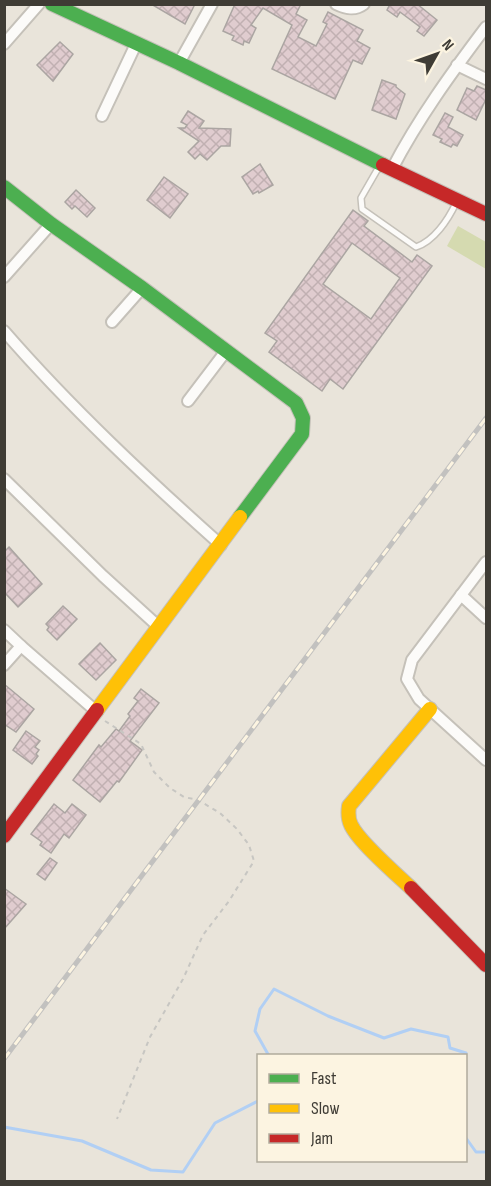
<svg xmlns="http://www.w3.org/2000/svg" width="491" height="1186" font-family="'Sofia Sans Condensed',sans-serif">
  <style>
    .pitch { fill: #d5dab0 }
    .lines { fill: none; stroke-linecap: round; stroke-linejoin: round }
    .stream { stroke: #b1cff4; stroke-width: 3 }
    .building { fill: url(#building-cross-hatch); stroke: #aba5a2; stroke-width: 1.5; fill-rule: evenodd }
    .lane-casing { stroke: #c5c1b9; stroke-width: 8 }
    .street-casing { stroke: #c5c1b9; stroke-width: 14 }
    .fast-casing { stroke: #c5c1b9; stroke-width: 16 }
    .slow-casing { stroke: #c5c1b9; stroke-width: 16 }
    .jam-casing { stroke: #c5c1b9; stroke-width: 16 }
    .path { stroke: #c7c6c2; stroke-width: 2; stroke-dasharray: 4.5 4.5; stroke-linecap: butt }
    .lane { stroke: #fcfbf9; stroke-width: 5 }
    .street { stroke: #fcfbf9; stroke-width: 10 }
    .fast { stroke: #4caf50; stroke-width: 14 }
    .slow { stroke: #ffc107; stroke-width: 14 }
    .jam { stroke: #c62828; stroke-width: 14 }
    .rail-casing { stroke: #c2c1bf; stroke-width: 5 }
    .rail { stroke: #fcf4e1; stroke-width: 3; stroke-dasharray: 9; stroke-linecap: butt }
  </style>
  <defs>
    <pattern id="building-cross-hatch" width="8" height="8" patternUnits="userSpaceOnUse" patternTransform="scale(1.5)"><rect width="8" height="8" fill="#e0cccf"/><path d="M0 0l8 8M0 8l8-8" fill="none" stroke="#c1b0b2"/></pattern>
  </defs>
  <rect width="100%" height="100%" fill="#e9e4da"/>
  <!-- pitch -->
  <polygon class="pitch" points="458,226 486,242 486,269 447,246"/>
  <g class="lines">
    <!-- stream -->
    <g class="stream">
      <polyline points="269,1056 255,1031 260,1009 274,989 328,1016 384,1038 411,1029 448,1037 450,1048 466,1053 464,1056"/>
      <polyline points="4,1127 82,1141 151,1170 183,1172 215,1123 258,1101"/>
      <polyline points="466,1138 476,1152 486,1152"/>
    </g>
  </g>
  <!-- building -->
  <g class="building">
    <polygon points="151,4 195,4 185,24"/>
    <polygon points="235,4 301,4 296,14 307,20 298,37 316,46 327,24 323,22 328,12 363,30 357,41 370,48 362,64 353,60 335,99 272,69 292,25 263,8 251,25 256,28 249,43 244,41 243,45 232,40 234,36 223,31"/>
    <polygon points="390,4 417,4 437,20 424,36 417,31 420,27 400,12 397,17 387,10"/>
    <polygon points="60,42 73,54 53,81 37,65"/>
    <polygon points="382,80 396,85 396,87 405,94 396,119 372,110"/>
    <polygon points="477,86 486,90 486,99 476,120 457,110 467,88 474,91"/>
    <polygon points="188,111 204,121 199,128 231,129 230,146 221,146 207,160 200,154 195,159 188,152 199,141 179,128 185,128 187,125 181,122"/>
    <polygon points="445,113 453,117 448,127 463,135 457,146 453,144 451,147 440,142 442,139 433,135"/>
    <polygon points="260,164 273,185 259,193 258,191 253,194 242,177"/>
    <polygon points="164,177 188,194 170,218 147,200"/>
    <polygon points="76,190 95,208 87,217 75,206 72,209 65,202"/>
    <path d="M353,210L368,221L364,226L412,262L417,255L432,266L343,389L330,379L322,391L269,352L277,341L265,333ZM352,243L400,278L371,319L323,284Z"/>
    <polygon points="9,547 42,584 18,607 4,592 4,552"/>
    <polygon points="63,606 77,619 57,640 47,630 49,627 46,624"/>
    <polygon points="100,643 116,660 96,680 79,664"/>
    <polygon points="4,684 34,709 16,732 4,724"/>
    <polygon points="141,689 159,703 130,741 142,750 119,782 117,781 100,802 73,780 99,745 101,747 116,729 119,731 130,716 128,714 138,701 134,698"/>
    <polygon points="26,731 40,741 35,747 39,750 36,754 38,756 32,764 13,750"/>
    <polygon points="54,804 65,813 72,804 86,815 69,838 64,834 51,853 40,845 42,842 31,834"/>
    <polygon points="50,858 57,863 45,880 37,874"/>
    <polygon points="4,888 26,904 4,929"/>
  </g>
  <g class="lines">
    <!-- lane casing -->
    <g class="lane-casing">
      <path id="lane" d="M380,165L361,198L362,209L416,247C434,241 448,220 456,203"/>
    </g>
    <!-- street casing -->
    <g class="street-casing">
      <g id="street">
        <path d="M336,4C346,9 355,11 364,4"/>
        <polyline points="4,44 39,4"/>
        <polyline points="179,63 212,4"/>
        <polyline points="457,65 486,79"/>
        <polyline points="102,116 136,44"/>
        <path d="M392,169C418,119 452,72 486,27"/>
        <polyline points="4,277 51,224"/>
        <polyline points="112,322 142,288"/>
        <path d="M4,331C71,408 146,478 221,545"/>
        <polyline points="188,401 226,351"/>
        <polyline points="4,479 103,576 159,627"/>
        <polyline points="486,562 412,660 407,679 419,699 486,760"/>
        <polyline points="461,595 486,618"/>
        <polyline points="4,630 21,646 97,712"/>
        <polyline points="4,665 21,646"/>
      </g>
    </g>
    <!-- fast casing -->
    <g class="fast-casing">
      <g id="fast">
        <polyline points="52,4 179,63 383,165"/>
        <polyline points="4,187 51,224 142,288 296,403 303,418 302,434 240,517"/>
      </g>
    </g>
    <!-- slow casing -->
    <g class="slow-casing">
      <g id="slow">
        <polyline points="97,710 240,517"/>
        <path d="M411,888C396,874 359,842 351,825C348,819 348,813 349,806L430,709"/>
      </g>
    </g>
    <!-- jam casing -->
    <g class="jam-casing">
      <g id="jam">
        <polyline points="383,165 486,214"/>
        <polyline points="4,836 97,710"/>
        <polyline points="411,888 486,965"/>
      </g>
    </g>
    <!-- path -->
    <polyline class="path" points="105,721 141,744 154,772 170,788 184,797 198,800 220,813 237,829 249,845 254,861 229,901 203,935 183,979 150,1037 117,1119"/>
    <!-- lane -->
    <use href="#lane" class="lane"/>
    <!-- street -->
    <use href="#street" class="street"/>
    <!-- fast -->
    <use href="#fast" class="fast"/>
    <!-- slow -->
    <use href="#slow" class="slow"/>
    <!-- jam -->
    <use href="#jam" class="jam"/>
    <!-- rail casing -->
    <g class="rail-casing">
      <polyline id="rail" points="4,1059 486,418"/>
    </g>
    <!-- rail -->
    <use href="#rail" class="rail"/>
  </g>
  <!-- border -->
  <rect width="491" height="1186" fill="none" stroke="#3f3c35" stroke-width="12"/>
  <!-- legend -->
  <rect x="257" y="1054" width="210" height="108" fill="#fcf4e1" stroke="#b0aa9c" stroke-width="1.5"/>
  <rect x="269" y="1074" width="30" height="9" fill="#4caf50" stroke="#b0aa9c" stroke-width="1.5"/>
  <text x="311" y="1084" font-size="18" fill="#3f3c35">Fast</text>
  <rect x="269" y="1104" width="30" height="9" fill="#ffc107" stroke="#b0aa9c" stroke-width="1.5"/>
  <text x="311" y="1114" font-size="18" fill="#3f3c35">Slow</text>
  <rect x="269" y="1134" width="30" height="9" fill="#c62828" stroke="#b0aa9c" stroke-width="1.5"/>
  <text x="311" y="1144" font-size="18" fill="#3f3c35">Jam</text>
  <!-- north arrow -->
  <g transform="translate(437 54) rotate(50)" stroke="#fcf4e1" stroke-width="4.5" paint-order="stroke">
  <path d="M0-4.5L10 22L0 15L-10 22Z" fill="#3f3c35"/>
  <text y="-9" font-size="16" font-weight="bold" text-anchor="middle" fill="#3f3c35">N</text>
  </g>
</svg>
